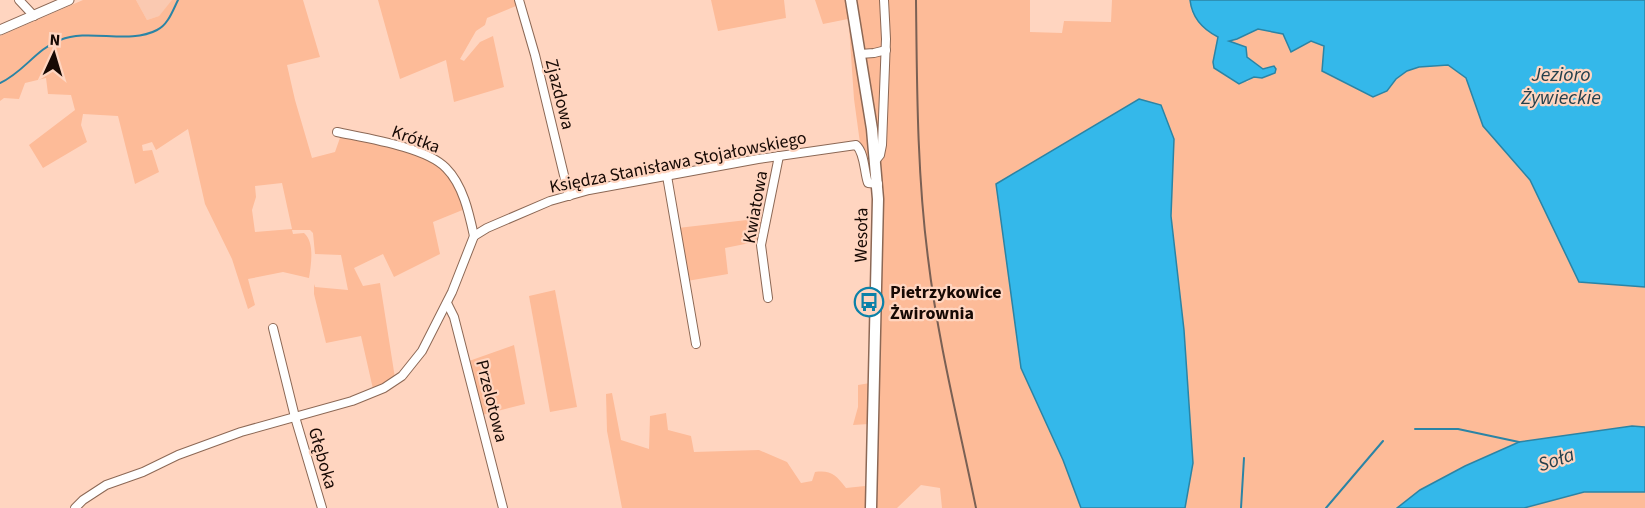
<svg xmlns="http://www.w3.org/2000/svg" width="1645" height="508" font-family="'Source Sans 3',sans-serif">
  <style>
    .built { fill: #fac9b1 }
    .green { fill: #fdbb98; fill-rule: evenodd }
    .water { fill: #34b8ea; stroke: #2b84a5; stroke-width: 1.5 }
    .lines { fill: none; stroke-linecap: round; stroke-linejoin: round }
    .stream { stroke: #2b84a5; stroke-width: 2 }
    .minor-casing { stroke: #8c6855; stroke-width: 10 }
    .tertiary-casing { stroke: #8c6855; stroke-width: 11 }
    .secondary-casing { stroke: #8c6855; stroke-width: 13 }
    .minor { stroke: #fff; stroke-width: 8 }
    .tertiary { stroke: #fff; stroke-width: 9 }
    .secondary { stroke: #fff; stroke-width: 10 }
    .rail { stroke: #7a6054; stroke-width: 2 }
    .labels { text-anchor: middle; stroke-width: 4.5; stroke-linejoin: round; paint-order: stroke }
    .street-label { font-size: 18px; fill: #170904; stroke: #ffd5c0 }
    .poi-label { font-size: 18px; font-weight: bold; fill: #170904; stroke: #ffd5c0; text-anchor: start }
    .water-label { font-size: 20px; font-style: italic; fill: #25404c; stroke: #ffd5c0 }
  </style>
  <rect width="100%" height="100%" fill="#ffd5c0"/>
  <!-- built -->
  <polygon class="built" points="136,0 173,0 159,16 147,20"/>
  <!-- green -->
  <g class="green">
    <path d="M83,0H136L147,20L159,16L172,0H303L320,57L287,65L295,100L312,158L335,152L341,135C371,141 420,147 443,167C455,178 460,194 465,209L433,222L440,254L394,277L383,254L354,268L363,286L380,283L395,378L382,387L373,389L361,336L326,343L314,294V284L315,287L348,290L341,255L315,254L313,233L310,230H292L293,234L304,233C315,242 311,265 309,278L283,272L248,279L255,305L248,309L232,259L205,204L188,129L156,150L152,142L142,145L143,151L152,150L159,172L135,184L118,116L83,114L81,125L87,142L43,168L29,145L75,110L71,95L48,94L46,78L25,83L19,99L4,98L0,101V36ZM282,183L292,229L255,232L252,210L256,197L255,186Z"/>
    <polygon points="378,0 516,0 516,6 487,18 485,25 476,31 460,59 464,61 480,42 493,36 504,87 454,102 446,60 400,79"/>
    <polygon points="711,0 784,0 786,18 718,31"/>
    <polygon points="815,0 846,0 848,19 823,24"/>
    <path d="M851,0H1030V32L1062,33L1064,21L1111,22L1112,0H1190L1192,13L1218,37L1213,62L1247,82L1254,77H1262L1270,68L1263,69L1227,40C1239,39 1248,31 1259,29C1272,28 1311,41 1324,46L1323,71L1373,97L1387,91L1396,79L1407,71L1419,67L1448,65L1466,78L1483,126L1530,180L1579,282L1645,287V427L1632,426L1519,442L1465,466L1420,490L1397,508H1185L1193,463L1184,330L1171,216L1174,139L1063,460L1081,508H942L940,488L921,485L897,508H873L878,184Z"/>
    <polygon points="849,26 867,125 871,180 869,180 857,144 860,143 854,99"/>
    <polygon points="764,218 760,241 725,248 728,274 687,281 678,228"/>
    <polygon points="555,290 577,407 550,412 529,296"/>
    <polygon points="514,345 525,404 482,415 469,361"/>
    <polygon points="870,383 869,424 853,425 858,407 858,385"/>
    <path d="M612,393L621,440L649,449L650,416L666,413L668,430L691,436L694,452L759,450L787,462L801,483L812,481L815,472C831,470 836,475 846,488L865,486V508H622L607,431L606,394Z"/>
    <polygon points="1584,492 1645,492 1645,508 1524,508"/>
  </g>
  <!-- water -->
  <g class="water">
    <path d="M1190,0H1645V287L1579,282L1530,180L1483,126L1466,78L1448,65L1419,67L1407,71L1396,79L1387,91L1373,97L1322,71L1324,46L1311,41L1291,52L1283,34L1258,29L1237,39L1229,41L1246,47L1247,57L1263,69L1274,66L1276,69L1275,73L1262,78L1254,77L1239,84L1214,68L1213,62L1218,37C1202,29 1192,18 1190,0Z"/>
    <polygon points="1139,99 1161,105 1174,139 1171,216 1184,330 1193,463 1185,508 1081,508 1063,460 1021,368 996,184"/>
    <polygon points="1632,426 1645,427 1645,492 1584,492 1524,508 1397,508 1420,490 1465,466 1519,442"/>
  </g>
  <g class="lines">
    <!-- stream -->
    <g class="stream">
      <path d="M0,83C23,73 36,49 60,40C89,28 129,45 157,30C168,25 173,10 178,0"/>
      <polyline points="1415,429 1458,429 1519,442"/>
      <polyline points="1241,508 1244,458"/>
      <polyline points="1326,508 1383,441"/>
    </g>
    <!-- minor casing -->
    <g class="minor-casing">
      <g id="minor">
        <polyline points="19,0 34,16"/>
        <polyline points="519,0 535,55 569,196"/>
        <polyline points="860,54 874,53 886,50"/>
        <path d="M337,132C365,138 426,147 446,168C463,185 469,213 474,236"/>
        <polyline points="876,160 880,155 882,145 886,39 884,0"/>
        <polyline points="667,176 696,344"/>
        <polyline points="768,298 761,245 779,156"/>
        <polyline points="447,303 454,317 503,508"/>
        <polyline points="273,328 295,417 322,508"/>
        <path d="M75,508L83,500L106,485L143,472L178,455L241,432L352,401L384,388L402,376L422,351L452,292L474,236L487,228L550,201L589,190L758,159L856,145C865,153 864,172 868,183L878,184"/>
      </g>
    </g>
    <!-- tertiary casing -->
    <g class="tertiary-casing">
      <polyline id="tertiary" points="0,30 69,0"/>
    </g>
    <!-- secondary casing -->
    <g class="secondary-casing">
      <polyline id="secondary" points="851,0 872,129 878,199 871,508"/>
    </g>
    <!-- minor -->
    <use href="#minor" class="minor"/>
    <!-- tertiary -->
    <use href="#tertiary" class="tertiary"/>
    <!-- secondary -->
    <use href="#secondary" class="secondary"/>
    <!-- rail -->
    <path class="rail" d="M916,0C917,86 917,173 928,258C938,342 959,425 976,508"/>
  </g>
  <!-- icons -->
  <defs>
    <g id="bus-ring" transform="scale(1.5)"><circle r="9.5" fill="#ffd5c0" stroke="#0c81a8" stroke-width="1.5"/><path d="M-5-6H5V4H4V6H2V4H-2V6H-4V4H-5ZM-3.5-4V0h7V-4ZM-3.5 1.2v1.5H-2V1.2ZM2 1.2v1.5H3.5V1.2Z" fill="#0c81a8"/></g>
  </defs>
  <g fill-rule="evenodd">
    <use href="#bus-ring" x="869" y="302"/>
  </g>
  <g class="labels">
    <!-- street labels -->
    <g class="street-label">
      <text transform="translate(560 94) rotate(76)" y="6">Zjazdowa</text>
      <text transform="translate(416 139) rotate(20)" y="6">Krótka</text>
      <text transform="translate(678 162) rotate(-11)" y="6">Księdza Stanisława Stojałowskiego</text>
      <text transform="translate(755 207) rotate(-80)" y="6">Kwiatowa</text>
      <text transform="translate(861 235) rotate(-89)" y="6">Wesoła</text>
      <text transform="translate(492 401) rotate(76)" y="6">Przelotowa</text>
      <text transform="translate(323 458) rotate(74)" y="6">Głęboka</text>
    </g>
    <!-- poi labels -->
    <g class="poi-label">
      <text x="890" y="298">Pietrzykowice<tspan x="890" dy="21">Żwirownia</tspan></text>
    </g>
    <!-- water labels -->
    <g class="water-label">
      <text x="1561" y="81">Jezioro<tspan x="1561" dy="23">Żywieckie</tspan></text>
      <text transform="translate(1556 459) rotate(-19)" y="7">Soła</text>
    </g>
  </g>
  <!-- north arrow -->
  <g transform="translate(54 54) rotate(4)" stroke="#ffd5c0" stroke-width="4.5" paint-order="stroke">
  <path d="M0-4.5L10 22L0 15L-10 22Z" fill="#170904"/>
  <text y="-9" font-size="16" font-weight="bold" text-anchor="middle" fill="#170904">N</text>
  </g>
</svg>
